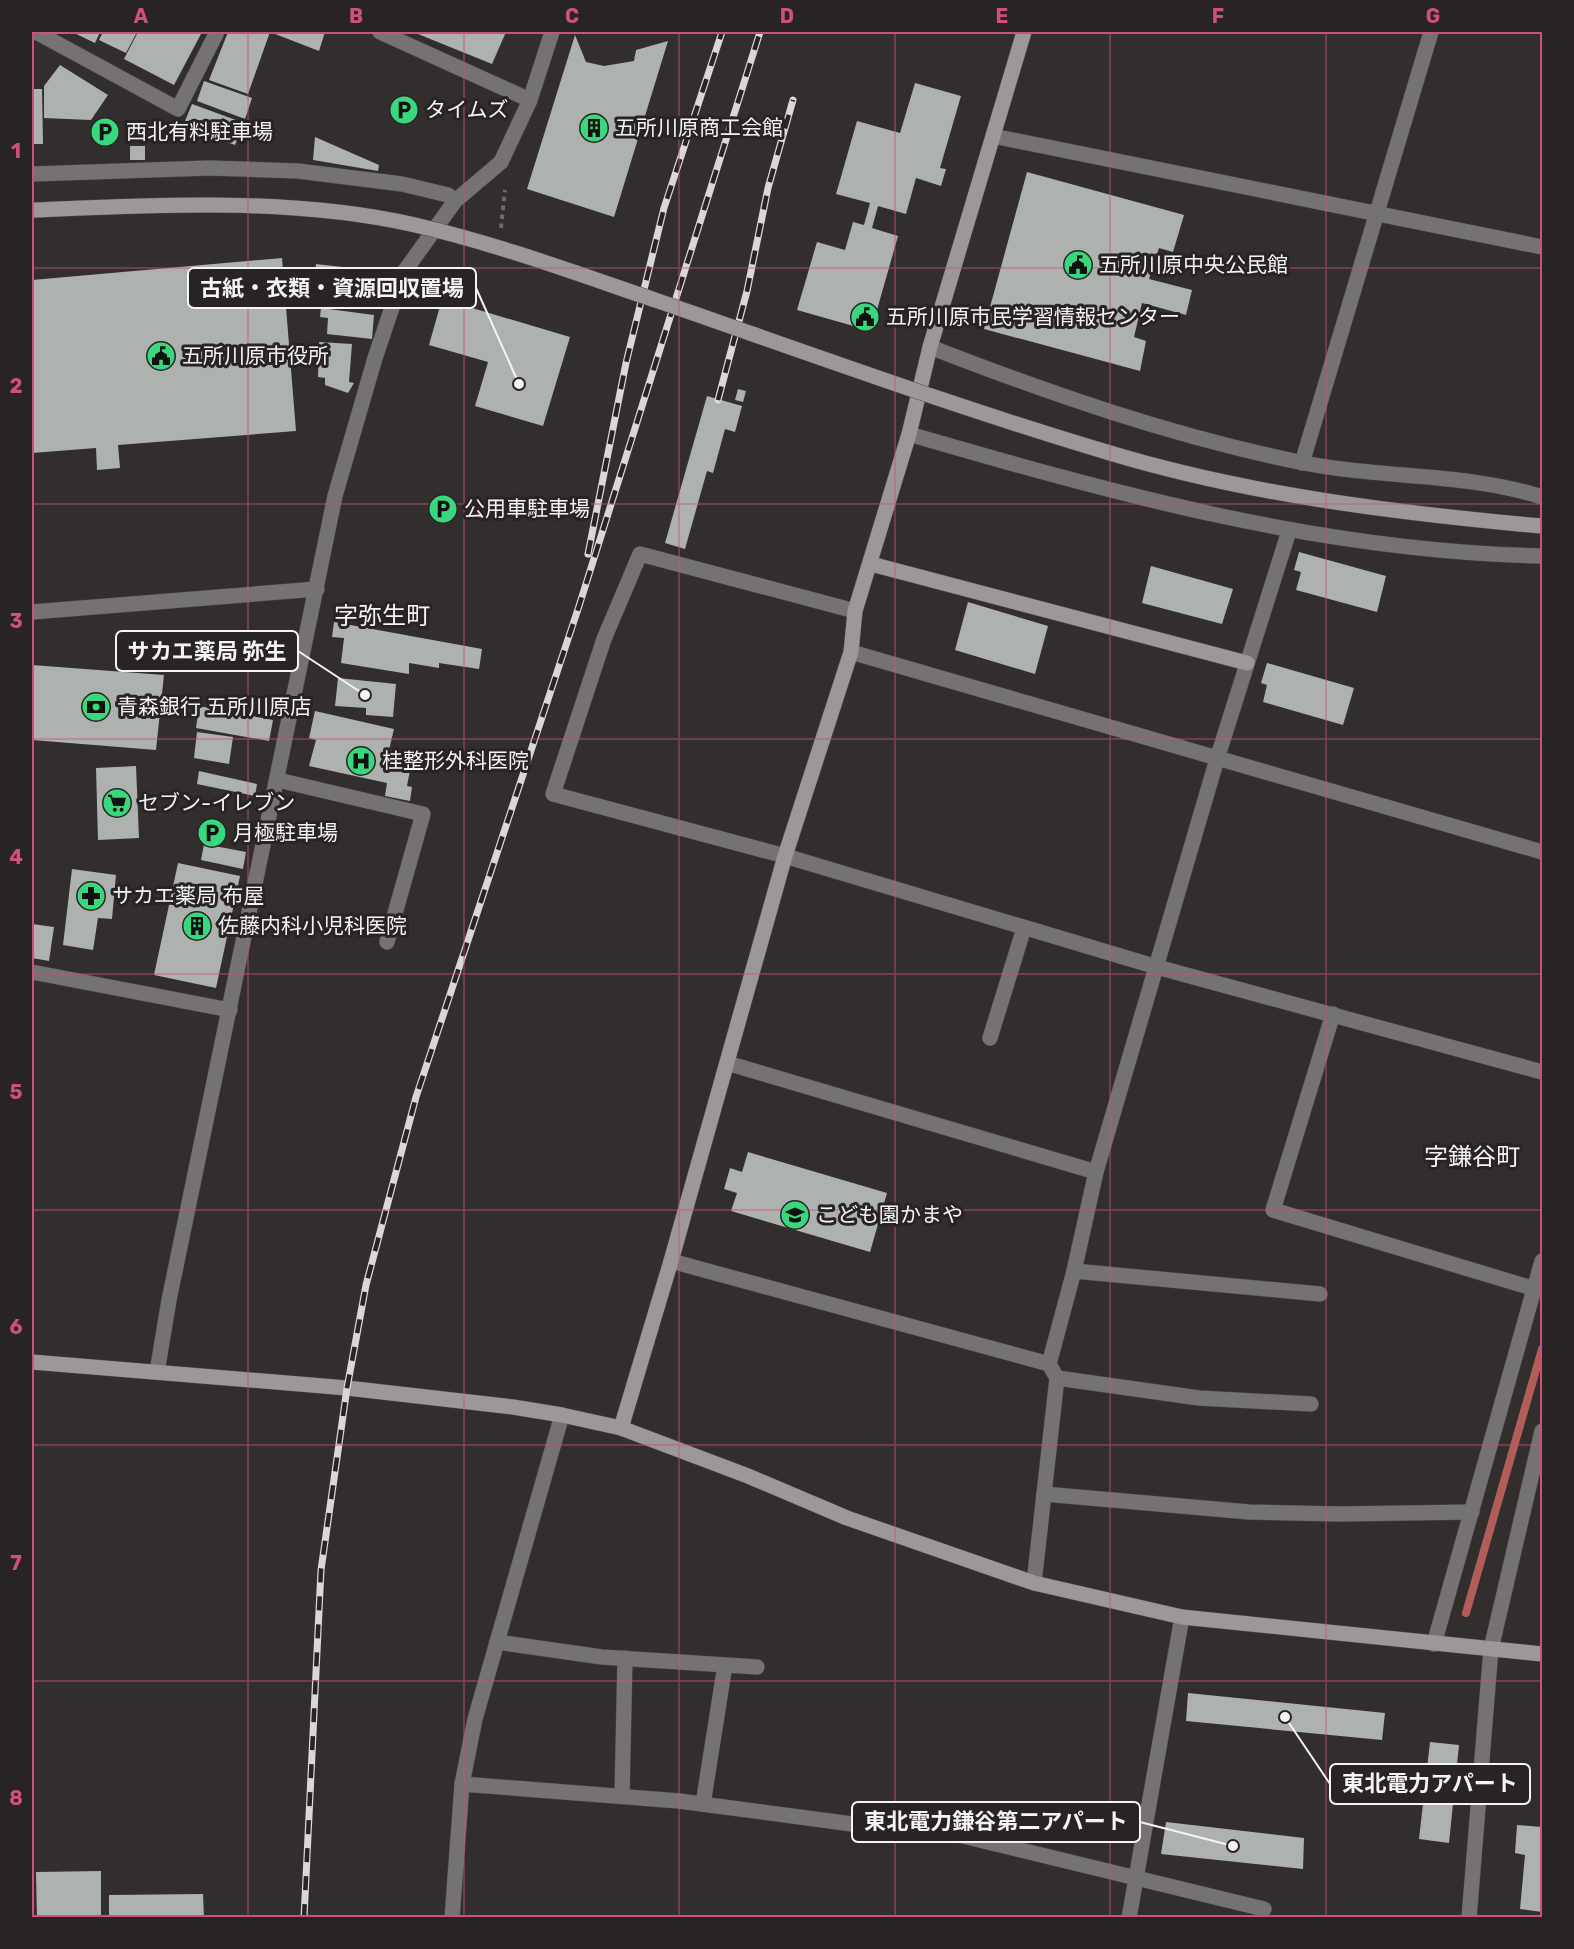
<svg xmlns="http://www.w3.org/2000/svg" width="1574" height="1949" font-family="Rubik,'Noto Sans JP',sans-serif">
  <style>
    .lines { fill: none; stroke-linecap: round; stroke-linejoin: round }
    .stream { stroke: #b25d5a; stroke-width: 8 }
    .building { fill: #adb2af }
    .street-casing { stroke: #4e4a4a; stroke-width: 16 }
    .secondary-casing { stroke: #4e4a4a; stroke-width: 16 }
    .path { stroke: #706b6b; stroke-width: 4; stroke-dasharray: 4.5 4.5; stroke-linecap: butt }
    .street { stroke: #757272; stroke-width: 15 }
    .secondary { stroke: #9c9897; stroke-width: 15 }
    .rail-casing { stroke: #dad7d7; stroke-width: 7 }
    .rail { stroke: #292424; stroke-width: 4.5; stroke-dasharray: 14; stroke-linecap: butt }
    .secondary-bridge-casing { stroke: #4e4a4a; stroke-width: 16; stroke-linecap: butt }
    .secondary-bridge { stroke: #9c9897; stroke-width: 15 }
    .grid { fill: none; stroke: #cf4f81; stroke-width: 1.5; stroke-opacity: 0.55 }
    .labels { text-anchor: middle; stroke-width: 6; stroke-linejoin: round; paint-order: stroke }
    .poi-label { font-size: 21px; fill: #f6f3f3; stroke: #292424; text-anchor: start }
    .quarter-label { font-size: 24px; fill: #f6f3f3; stroke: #292424 }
    .leader { fill: none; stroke: #f6f3f3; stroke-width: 2 }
    .callout-dot { fill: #f6f3f3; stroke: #292424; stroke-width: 2 }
    .callout { fill: #292424; stroke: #f6f3f3; stroke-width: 2 }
    .callout-label { font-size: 22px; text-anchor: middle; font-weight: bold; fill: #f6f3f3 }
    .neatline { fill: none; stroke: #cf4f81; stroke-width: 2 }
    .grid-label { font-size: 20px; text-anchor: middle; font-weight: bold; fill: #cf4f81 }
  </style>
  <rect width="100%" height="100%" fill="#332e2e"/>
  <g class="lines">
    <!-- stream -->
    <polyline class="stream" points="1466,1613 1542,1349"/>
  </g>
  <!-- building -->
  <g class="building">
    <polygon points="72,32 100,32 95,43"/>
    <polygon points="103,32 137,32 126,53 99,40"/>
    <polygon points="138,32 202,32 174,85 124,59"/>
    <polygon points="228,32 325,32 319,51 270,32 248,94 209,80"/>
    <polygon points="413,32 506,32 492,64"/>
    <polygon points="575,35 586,62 604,66 634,61 636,50 668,41 614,217 527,189"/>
    <polygon points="60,65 108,95 91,120 44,118 44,86"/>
    <polygon points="204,81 252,98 245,119 197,101"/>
    <polygon points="915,83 961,96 940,168 946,169 941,186 916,178 906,214 878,206 872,228 898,236 871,331 797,310 817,242 845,250 853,222 864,225 870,203 836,194 857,121 900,133"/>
    <polygon points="32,89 42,89 43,144 32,144"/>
    <polygon points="192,104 244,123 235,145 183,126"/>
    <polygon points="315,137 379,165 378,171 313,160"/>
    <rect x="130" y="146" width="15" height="14"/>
    <polygon points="1027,172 1184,215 1173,252 1159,248 1149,279 1192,290 1186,315 1142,303 1134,337 1146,341 1140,371 984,329"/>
    <polygon points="282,258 296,431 118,445 120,468 97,470 96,448 32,453 32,280"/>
    <polygon points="316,264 386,272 381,309 312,301"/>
    <polygon points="442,299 570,337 543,426 475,406 488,362 429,345"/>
    <polygon points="321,308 374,315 372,339 327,334 328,318 320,317"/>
    <polygon points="319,342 352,344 349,382 354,383 348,393 325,385 325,378 318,377"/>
    <polygon points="738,389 746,391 743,402 735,400"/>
    <polygon points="707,396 742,406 735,432 725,429 713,473 707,471 685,549 665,543"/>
    <polygon points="1299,552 1386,576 1377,612 1296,590 1301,572 1294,570"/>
    <polygon points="1151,566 1233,589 1222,624 1142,603"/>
    <polygon points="968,602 1048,626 1035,674 955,650"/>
    <polygon points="334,622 482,649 479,669 439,663 439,668 409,663 409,674 341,663 344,638 332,637"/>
    <polygon points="1267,663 1354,688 1343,725 1263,702 1267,685 1261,683"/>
    <polygon points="32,665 164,675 156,750 32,740"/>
    <polygon points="338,678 396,684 393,717 366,715 366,708 335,706"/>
    <polygon points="199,706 273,720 269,741 196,728"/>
    <polygon points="315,711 394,729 389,750 413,755 407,786 412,787 410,801 385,796 387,783 309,766 316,740 309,738"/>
    <polygon points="197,732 233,737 229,764 194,758"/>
    <polygon points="136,766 139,838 98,840 96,768"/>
    <polygon points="199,771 257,784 255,796 197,784"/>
    <polygon points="204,844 246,852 243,869 201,860"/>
    <polygon points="178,863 240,876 216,988 154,975"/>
    <polygon points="72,869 116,875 112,919 98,918 93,950 63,945"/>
    <polygon points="32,924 54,927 49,961 32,958"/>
    <polygon points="748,1152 887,1193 870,1252 731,1211 737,1193 724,1189 730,1168 742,1172"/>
    <polygon points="1188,1693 1385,1713 1382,1740 1186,1721"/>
    <polygon points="1430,1742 1459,1745 1449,1843 1419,1839"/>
    <polygon points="1166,1822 1304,1838 1303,1869 1161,1854"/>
    <polygon points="1517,1825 1542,1827 1542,1912 1520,1909 1525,1855 1515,1853"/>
    <polygon points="101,1871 101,1918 37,1918 36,1872"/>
    <polygon points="203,1894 204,1918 109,1918 109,1895"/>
  </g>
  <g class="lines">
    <!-- street casing -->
    <g class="street-casing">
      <g id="street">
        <polyline points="36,32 178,109 217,32"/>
        <polyline points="380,32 530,100"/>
        <polyline points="993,136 1542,247"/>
        <polyline points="32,174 209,168 298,171 402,184 448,195 455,201"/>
        <path d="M930,347C1051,394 1172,436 1299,462C1380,479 1464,472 1542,497"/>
        <path d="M909,434C1119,495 1321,551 1542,556"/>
        <polyline points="1302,463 1431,32"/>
        <polyline points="855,611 640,554 604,639 553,794 785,856 1157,967 1542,1072"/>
        <polyline points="32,612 317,589"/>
        <polyline points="851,652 1542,852"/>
        <polyline points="278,780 423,814 387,942"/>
        <polyline points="32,972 230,1010"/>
        <polyline points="1333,1014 1273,1210 1535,1289"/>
        <polyline points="990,1038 1024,928"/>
        <polyline points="727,1063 1096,1172"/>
        <polyline points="671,1261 1049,1364 1057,1378 1034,1583"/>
        <polyline points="1074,1271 1320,1294"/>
        <polyline points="1049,1364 1074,1271 1096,1172 1217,759 1289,531"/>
        <polyline points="157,1372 169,1300 335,496 375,358 404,272 455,201 501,162 530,100 552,32"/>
        <polyline points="1057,1378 1199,1398 1311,1404"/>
        <polyline points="1044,1494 1249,1512 1340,1514 1472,1512"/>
        <polyline points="497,1642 602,1657 757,1667"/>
        <polyline points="1434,1644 1542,1261"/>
        <polyline points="462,1784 679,1801 852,1824 930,1828 1264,1909"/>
        <polyline points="622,1796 625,1658"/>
        <polyline points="703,1804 725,1665"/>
        <polyline points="452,1918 462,1784 475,1719 562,1415"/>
        <polyline points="1129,1918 1182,1617"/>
        <polyline points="1469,1918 1491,1649 1542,1431"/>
      </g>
    </g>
    <!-- secondary casing -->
    <g class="secondary-casing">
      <g id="secondary">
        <polyline points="1519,524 1542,526"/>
        <polyline points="871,564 1247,663"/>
        <polyline points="32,1362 347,1388 513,1407 562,1415 621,1428 748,1476 847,1518 1034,1583 1182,1617 1542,1654"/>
        <polyline points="621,1428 671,1261 785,856 851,652 855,611 909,434 930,347 1024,32"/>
      </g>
    </g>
    <!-- path -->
    <polyline class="path" points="501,228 505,190"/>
    <!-- street -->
    <use href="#street" class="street"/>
    <!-- secondary -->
    <use href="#secondary" class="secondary"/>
    <!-- rail casing -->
    <g class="rail-casing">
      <g id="rail">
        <polyline points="718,400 747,291 768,188 793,100"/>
        <polyline points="588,554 626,363 664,208 722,32"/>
        <polyline points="304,1918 321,1570 347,1388 366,1285 416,1097 579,606 760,32"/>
      </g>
    </g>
    <!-- rail -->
    <use href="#rail" class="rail"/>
    <!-- secondary-bridge casing -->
    <g class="secondary-bridge-casing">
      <path id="secondary-bridge" d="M32,210C158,205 291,197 415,225C498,244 578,274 658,301C808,353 958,408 1110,453C1243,493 1382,511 1519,524"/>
    </g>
    <!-- secondary-bridge -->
    <use href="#secondary-bridge" class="secondary-bridge"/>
  </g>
  <!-- grid -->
  <path class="grid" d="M248,32V1918M464,32V1918M679,32V1918M895,32V1918M1110,32V1918M1326,32V1918M32,268H1542M32,504H1542M32,739H1542M32,974H1542M32,1210H1542M32,1445H1542M32,1681H1542"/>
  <!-- icons -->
  <defs>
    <g id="parking-disc" transform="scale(1.5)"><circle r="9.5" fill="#39d87f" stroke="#292424"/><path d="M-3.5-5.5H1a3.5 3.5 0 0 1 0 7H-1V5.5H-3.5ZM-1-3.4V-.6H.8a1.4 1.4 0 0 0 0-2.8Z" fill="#111"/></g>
    <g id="building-disc" transform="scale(1.5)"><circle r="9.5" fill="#39d87f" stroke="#292424"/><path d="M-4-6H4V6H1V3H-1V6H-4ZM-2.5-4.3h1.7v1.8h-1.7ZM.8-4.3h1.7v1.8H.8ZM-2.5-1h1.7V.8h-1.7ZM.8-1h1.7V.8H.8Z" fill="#111"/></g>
    <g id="civic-disc" transform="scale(1.5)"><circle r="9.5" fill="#39d87f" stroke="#292424"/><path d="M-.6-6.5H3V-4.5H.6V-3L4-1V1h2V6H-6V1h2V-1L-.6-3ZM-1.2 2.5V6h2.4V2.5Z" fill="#111"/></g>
    <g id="bank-disc" transform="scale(1.5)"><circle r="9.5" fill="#39d87f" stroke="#292424"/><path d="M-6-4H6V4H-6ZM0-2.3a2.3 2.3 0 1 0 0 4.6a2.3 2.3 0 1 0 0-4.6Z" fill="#111"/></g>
    <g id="hospital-disc" transform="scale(1.5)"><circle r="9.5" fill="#39d87f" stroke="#292424"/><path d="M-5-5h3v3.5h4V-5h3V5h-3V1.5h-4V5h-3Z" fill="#111"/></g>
    <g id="supermarket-disc" transform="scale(1.5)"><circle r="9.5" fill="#39d87f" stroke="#292424"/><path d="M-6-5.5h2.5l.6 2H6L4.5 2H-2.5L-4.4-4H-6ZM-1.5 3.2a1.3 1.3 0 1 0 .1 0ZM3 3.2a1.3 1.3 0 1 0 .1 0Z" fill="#111"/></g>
    <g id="pharmacy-disc" transform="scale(1.5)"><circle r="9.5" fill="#39d87f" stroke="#292424"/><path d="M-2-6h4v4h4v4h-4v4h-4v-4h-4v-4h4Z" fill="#111"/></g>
    <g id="school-disc" transform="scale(1.5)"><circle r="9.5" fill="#39d87f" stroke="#292424"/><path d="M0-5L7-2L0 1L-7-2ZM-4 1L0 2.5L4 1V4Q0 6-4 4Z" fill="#111"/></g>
  </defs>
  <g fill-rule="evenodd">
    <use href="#parking-disc" x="404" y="110"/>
    <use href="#building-disc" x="594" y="128"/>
    <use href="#parking-disc" x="105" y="132"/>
    <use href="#civic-disc" x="1078" y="265"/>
    <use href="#civic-disc" x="865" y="317"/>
    <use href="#civic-disc" x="161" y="356"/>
    <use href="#parking-disc" x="443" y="509"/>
    <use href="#bank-disc" x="96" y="707"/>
    <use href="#hospital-disc" x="361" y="761"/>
    <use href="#supermarket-disc" x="117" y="803"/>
    <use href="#parking-disc" x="212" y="833"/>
    <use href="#pharmacy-disc" x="91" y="896"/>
    <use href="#building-disc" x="197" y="926"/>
    <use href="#school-disc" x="795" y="1215"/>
  </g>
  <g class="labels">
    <!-- poi labels -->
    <g class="poi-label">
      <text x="425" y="117">タイムズ</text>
      <text x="615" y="135">五所川原商工会館</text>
      <text x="126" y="139">西北有料駐車場</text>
      <text x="1099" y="272">五所川原中央公民館</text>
      <text x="886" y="324">五所川原市民学習情報センター</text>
      <text x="182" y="363">五所川原市役所</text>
      <text x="464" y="516">公用車駐車場</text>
      <text x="117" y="714">青森銀行 五所川原店</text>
      <text x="382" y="768">桂整形外科医院</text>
      <text x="138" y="810">セブン-イレブン</text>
      <text x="233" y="840">月極駐車場</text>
      <text x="112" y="903">サカエ薬局 布屋</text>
      <text x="218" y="933">佐藤内科小児科医院</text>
      <text x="816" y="1222">こども園かまや</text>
    </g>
    <!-- quarter labels -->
    <g class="quarter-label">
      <text x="382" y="624">字弥生町</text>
      <text x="1472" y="1165">字鎌谷町</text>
    </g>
  </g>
  <!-- callouts -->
  <path class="leader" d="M519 384L476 288M365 695L298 651M1285 1717L1330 1784M1233 1846L1140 1822"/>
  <g class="callout-dot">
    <circle cx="519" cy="384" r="6"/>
    <circle cx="365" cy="695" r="6"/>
    <circle cx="1285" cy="1717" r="6"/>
    <circle cx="1233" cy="1846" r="6"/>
  </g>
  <g class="callout">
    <rect x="188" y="268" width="288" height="40" rx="6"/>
    <rect x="116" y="631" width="182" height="40" rx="6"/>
    <rect x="1330" y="1764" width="200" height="40" rx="6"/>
    <rect x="852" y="1802" width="288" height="40" rx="6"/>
  </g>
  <g class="callout-label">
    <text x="332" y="296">古紙・衣類・資源回収置場</text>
    <text x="207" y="659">サカエ薬局 弥生</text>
    <text x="1430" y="1791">東北電力アパート</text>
    <text x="996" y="1829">東北電力鎌谷第二アパート</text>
  </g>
  <!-- border -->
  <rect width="1574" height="1949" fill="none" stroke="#292424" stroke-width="66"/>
  <rect x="33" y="33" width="1508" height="1883" class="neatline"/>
  <g class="grid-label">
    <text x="141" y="23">A</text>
    <text x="356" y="23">B</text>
    <text x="572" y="23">C</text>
    <text x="787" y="23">D</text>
    <text x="1002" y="23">E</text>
    <text x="1218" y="23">F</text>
    <text x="1433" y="23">G</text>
    <text x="16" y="158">1</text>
    <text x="16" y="393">2</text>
    <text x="16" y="628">3</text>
    <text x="16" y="864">4</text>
    <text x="16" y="1099">5</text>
    <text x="16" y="1334">6</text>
    <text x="16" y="1570">7</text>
    <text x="16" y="1805">8</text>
  </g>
</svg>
